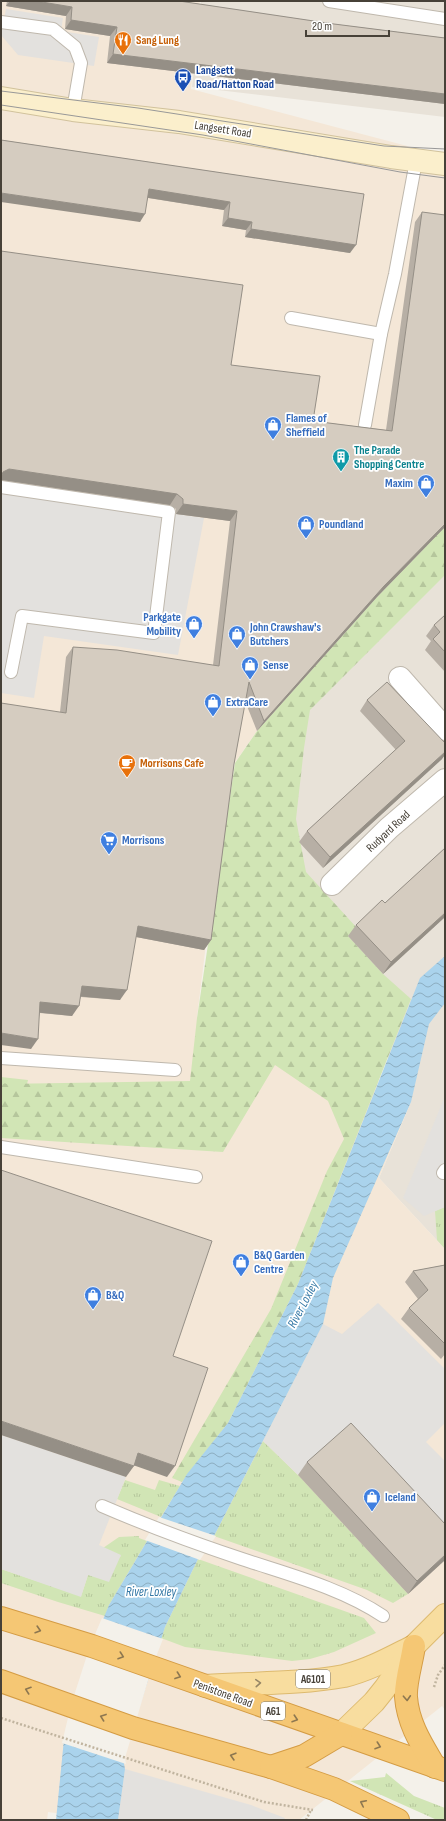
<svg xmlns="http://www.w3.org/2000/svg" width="446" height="1821" font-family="'Sofia Sans Condensed',sans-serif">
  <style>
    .residential { fill: #e8e2d8 }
    .commercial { fill: #f4e7d7 }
    .grass { fill: url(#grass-tufts) }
    .forest { fill: url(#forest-firs) }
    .parking { fill: #e3e1de }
    .water { fill: url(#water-waves) }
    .pier { fill: #f4f1ea }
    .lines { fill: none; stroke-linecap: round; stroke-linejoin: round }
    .lane-casing { stroke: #bfb8ad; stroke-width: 14 }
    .street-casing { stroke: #bfb8ad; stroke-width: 24 }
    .secondary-casing { stroke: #d1c29c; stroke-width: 24 }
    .primary-casing { stroke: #ddba6f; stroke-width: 24 }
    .highway-casing { stroke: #d49c44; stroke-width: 24 }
    .path { stroke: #c0b49f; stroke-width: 2.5; stroke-dasharray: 2 2; stroke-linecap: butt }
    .lane { stroke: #fff; stroke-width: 12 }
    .street { stroke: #fff; stroke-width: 22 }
    .secondary { stroke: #fbefcc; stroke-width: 22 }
    .primary { stroke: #f8dd9f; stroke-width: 22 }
    .highway { stroke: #f5c774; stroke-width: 22 }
    .tram { stroke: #989898; stroke-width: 1 }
    .wall { fill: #b7afa5 }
    .shaded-wall { fill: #958f86 }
    .building { fill: #d5ccc0; stroke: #958f86 }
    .oneway { stroke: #8d7750 }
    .oneway2 { stroke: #978766 }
    .labels { text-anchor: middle; stroke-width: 3.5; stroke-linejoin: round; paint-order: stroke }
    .shield { fill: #fff; stroke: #7e7a74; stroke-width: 1 }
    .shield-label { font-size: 11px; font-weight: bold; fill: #474138 }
    .food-label { font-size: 12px; font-weight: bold; fill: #c56008; stroke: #fff; text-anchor: start }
    .transit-label { font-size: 12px; font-weight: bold; fill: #164399; stroke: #fff; text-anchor: start }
    .street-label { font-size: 12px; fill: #474138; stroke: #fff }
    .shop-label { font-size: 12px; font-weight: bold; fill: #366cbe; stroke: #fff; text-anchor: start }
    .culture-label { font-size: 12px; font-weight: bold; fill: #0d838f; stroke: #fff; text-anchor: start }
    .water-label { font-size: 13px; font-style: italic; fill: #3579a6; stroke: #fff }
  </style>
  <defs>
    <pattern id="grass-tufts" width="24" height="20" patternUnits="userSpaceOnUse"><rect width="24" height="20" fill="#d1e5b5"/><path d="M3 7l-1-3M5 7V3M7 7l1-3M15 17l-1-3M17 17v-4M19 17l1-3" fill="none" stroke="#b5c69c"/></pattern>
    <pattern id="forest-firs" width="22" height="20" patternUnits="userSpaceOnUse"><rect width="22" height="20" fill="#d1e5b5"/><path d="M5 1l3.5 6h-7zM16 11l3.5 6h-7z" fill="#b5c69c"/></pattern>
    <pattern id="water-waves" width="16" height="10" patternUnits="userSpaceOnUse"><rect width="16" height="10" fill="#aad3ec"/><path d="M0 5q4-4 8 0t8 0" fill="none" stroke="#8cadc0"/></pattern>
  </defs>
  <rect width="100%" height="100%" fill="#f4f1ea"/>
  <!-- residential -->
  <g class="residential">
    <polygon points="201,1 445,1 445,117 192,87"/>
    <polygon points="445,527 445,1249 379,1178 411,1102 295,879 257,731"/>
  </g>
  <!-- commercial -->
  <polygon class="commercial" points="1,1 200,1 191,89 445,156 445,527 377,597 257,731 227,774 197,1017 411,1102 379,1178 445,1249 445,1710 442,1706 299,1820 111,1820 48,1812 47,1820 1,1820"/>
  <!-- grass -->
  <g class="grass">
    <polygon points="1,1077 28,1080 27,1084 1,1084"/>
    <polygon points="445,1207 445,1249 437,1240 435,1211"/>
    <polygon points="263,1441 299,1476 408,1594 393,1603 367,1590 214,1536"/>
    <polygon points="125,1480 155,1490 159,1480 180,1486 161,1517 117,1499"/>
    <polygon points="139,1536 139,1538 147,1541 109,1605 105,1616 58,1602 1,1583 1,1569 81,1596 88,1575 121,1556 103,1548 119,1537"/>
    <polygon points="198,1559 364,1618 376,1633 334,1652 310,1659 292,1661 185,1647 161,1638 165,1627"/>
    <polygon points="386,1773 414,1796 445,1808 445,1820 437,1820 350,1781 385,1777"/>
  </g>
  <!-- forest -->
  <polygon class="forest" points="445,527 445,575 310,710 304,748 296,819 306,872 357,928 348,936 383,974 411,999 298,1284 228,1423 182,1482 172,1478 271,1309 327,1171 344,1139 328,1101 275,1065 223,1152 1,1138 1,1084 190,1081 197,1018 235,763 257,731 377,597"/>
  <!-- parking -->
  <g class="parking">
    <polygon points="6,9 63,18 61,31 99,37 94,66 18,55 1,35"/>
    <polygon points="1,489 204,518 178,655 44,636 34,698 1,693"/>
    <polygon points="445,1096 445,1207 424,1216 403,1198"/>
    <polygon points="378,1303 445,1369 445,1423 426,1442 445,1461 445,1547 341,1436 298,1475 263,1441 323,1324 342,1334"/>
    <polygon points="1,1435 126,1477 99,1545 121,1555 109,1582 88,1575 81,1597 1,1569"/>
    <polygon points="125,1769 251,1805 285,1818 284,1820 118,1820"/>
  </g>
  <!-- water -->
  <polygon class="water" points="445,956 445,1003 429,1024 411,1102 333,1278 323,1324 214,1536 198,1559 165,1627 123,1758 125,1769 118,1820 56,1820 64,1739 92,1646 109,1605 187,1474 228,1423 298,1284 420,978"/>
  <!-- pier -->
  <g class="pier">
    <polygon points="159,1517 216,1536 200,1560 145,1540"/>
    <polygon points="102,1618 163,1639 152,1667 125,1758 126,1764 62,1743 71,1705 90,1646"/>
  </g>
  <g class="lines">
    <!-- lane casing -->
    <g class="lane-casing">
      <g id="lane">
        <polyline points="329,1 445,19"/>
        <polyline points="1,22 53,29 75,47 81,63 73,110"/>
        <polyline points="291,318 381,334"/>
        <polyline points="365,425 381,334 395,274 416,161"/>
        <polyline points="1,487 169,512 154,633 22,616 11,672"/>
        <polyline points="1,1058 175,1070"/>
        <polyline points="1,1147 196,1177"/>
        <polyline points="443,1173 445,1170"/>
        <path d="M102,1506C148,1526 194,1543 242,1559C290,1575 341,1588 383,1616"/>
      </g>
    </g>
    <!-- street casing -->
    <g class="street-casing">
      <g id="street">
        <polyline points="400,678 445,729"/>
        <polyline points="332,884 389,828 445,780"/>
      </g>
    </g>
    <!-- secondary casing -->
    <g class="secondary-casing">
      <polyline id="secondary" points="1,98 73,110 179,122 391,157 445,164"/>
    </g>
    <!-- primary casing -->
    <g class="primary-casing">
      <g id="primary">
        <path d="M205,1686C250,1683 300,1684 344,1676C369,1670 392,1657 414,1646"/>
        <polyline points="341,1734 374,1702 386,1687 414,1646 445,1615"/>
      </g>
    </g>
    <!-- highway casing -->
    <g class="highway-casing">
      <g id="highway">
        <polyline points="1,1618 92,1646 445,1770"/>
        <path d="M414,1646C412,1661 405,1683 406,1697C408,1724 422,1745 435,1767"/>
        <polyline points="1,1681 133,1728 271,1767 334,1789 398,1820"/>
        <polyline points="271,1767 304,1756 341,1734"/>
      </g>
    </g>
    <!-- path -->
    <g class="path">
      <polyline points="434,1687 438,1675 445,1665"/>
      <polyline points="1,1718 264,1802 313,1810"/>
      <polyline points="306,1820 311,1810"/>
    </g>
    <!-- lane -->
    <use href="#lane" class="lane"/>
    <!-- street -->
    <use href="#street" class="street"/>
    <!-- secondary -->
    <use href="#secondary" class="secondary"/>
    <!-- primary -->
    <use href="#primary" class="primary"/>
    <!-- highway -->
    <use href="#highway" class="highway"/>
    <!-- tram -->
    <g class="tram">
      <polyline points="1,91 138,108 384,146 445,149"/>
      <polyline points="1,105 203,135 400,172 445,178"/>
    </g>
  </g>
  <!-- wall -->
  <g class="wall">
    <polygon points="7,1 179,1 334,24 445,38 445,104 107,63 110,36 65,29 66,16 6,6"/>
    <polygon points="1,140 364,194 350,253 245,237 246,230 222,226 224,210 148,198 140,222"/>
    <polygon points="422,212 445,527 377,597 257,731 245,701 234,764 211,940 204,950 136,937 120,1000 81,997 72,1016 40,1013 31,1049 60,712 66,657 73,647 213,665 230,521 176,514 176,509 170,505 2,480 1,480 1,251 231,365 313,421 386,430 415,222"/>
    <polygon points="445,615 445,672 425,650 431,641 426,636 434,625"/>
    <polygon points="367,700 442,759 323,868 299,842 307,831 396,750 360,711"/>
    <polygon points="445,848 445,917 383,974 348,936 356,925 385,903"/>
    <polygon points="445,1265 445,1354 441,1359 401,1319 409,1308 418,1299 405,1282 413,1271"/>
    <polygon points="307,1462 445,1524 445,1560 408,1594 298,1475"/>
  </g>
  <!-- shaded-wall -->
  <g class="shaded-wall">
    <polygon points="10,1 36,1 72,7 66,16 6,6"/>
    <polygon points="71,20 117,27 110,36 65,29"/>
    <polygon points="113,54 445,94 445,104 107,63"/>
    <polygon points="149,189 230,202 224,210 143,197"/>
    <polygon points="1,193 145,214 140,222 1,202"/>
    <polygon points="228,218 252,222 246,230 222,226"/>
    <polygon points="251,229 356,245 350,253 245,237"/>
    <polygon points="9,469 177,494 170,505 2,480 1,480 1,474 3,472"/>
    <polygon points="183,504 237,511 230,521 176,514"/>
    <polygon points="445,524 445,527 377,597 257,731 264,721 384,586"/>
    <polygon points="445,752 445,755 442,759 323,868 330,857"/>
    <polygon points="445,913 445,917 383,974 391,962"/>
    <polygon points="138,926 211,940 204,950 131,936"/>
    <polygon points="82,986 127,990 120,1000 75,996"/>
    <polygon points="40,1002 79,1006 72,1016 33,1012"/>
    <polygon points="1,1033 38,1039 31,1049 1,1045"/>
    <polygon points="1,1421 134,1466 126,1477 1,1435"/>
    <polygon points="138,1453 175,1466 167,1477 130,1464"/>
    <polygon points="445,1555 445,1560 408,1594 417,1581"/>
  </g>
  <!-- building -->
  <g class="building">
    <polygon points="36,1 179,1 334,24 445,38 445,94 113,54 117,27 71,20 72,7"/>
    <polygon points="1,140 364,194 356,245 251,229 252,222 228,218 230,202 149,189 145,214 1,193"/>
    <polygon points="422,212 445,215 445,524 384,586 264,721 249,682 234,764 211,940 138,926 127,990 82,986 79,1006 40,1002 38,1039 1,1033 1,703 66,713 73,647 117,650 219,666 237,511 183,504 183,499 177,494 9,469 3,472 1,478 1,251 243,285 231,365 320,376 313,421 392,431"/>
    <polygon points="445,615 445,652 433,639 440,632 434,625"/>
    <polygon points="387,682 445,743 445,752 330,857 307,831 405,741 367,700"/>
    <polygon points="445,848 445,913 391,962 356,925 382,900 385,903"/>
    <polygon points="1,1170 212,1241 173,1356 208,1368 175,1466 138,1453 134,1466 1,1421"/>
    <polygon points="445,1265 445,1344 409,1308 428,1290 413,1271"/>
    <polygon points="351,1423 445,1524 445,1555 417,1581 307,1462"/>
  </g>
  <!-- one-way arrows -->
  <defs><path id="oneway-chevron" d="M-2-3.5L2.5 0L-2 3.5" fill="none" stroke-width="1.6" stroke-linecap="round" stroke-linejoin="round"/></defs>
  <g class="oneway">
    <use href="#oneway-chevron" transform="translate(38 1630) rotate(17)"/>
    <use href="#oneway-chevron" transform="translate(121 1656) rotate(19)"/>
    <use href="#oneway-chevron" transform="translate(178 1676) rotate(20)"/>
    <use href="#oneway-chevron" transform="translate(28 1690) rotate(-161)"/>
    <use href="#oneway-chevron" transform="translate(407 1698) rotate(87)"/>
    <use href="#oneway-chevron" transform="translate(103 1717) rotate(-160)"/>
    <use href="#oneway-chevron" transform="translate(295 1719) rotate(18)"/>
    <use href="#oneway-chevron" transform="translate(378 1746) rotate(19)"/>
    <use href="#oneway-chevron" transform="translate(233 1756) rotate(-164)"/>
    <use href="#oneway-chevron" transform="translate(363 1803) rotate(-154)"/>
  </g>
  <use class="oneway2" href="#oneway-chevron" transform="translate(258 1683) rotate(-4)"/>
  <!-- icons -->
  <defs>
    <g id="restaurant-pin" transform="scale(0.9)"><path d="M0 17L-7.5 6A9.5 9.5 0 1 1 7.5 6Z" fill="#e8710a" stroke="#fff"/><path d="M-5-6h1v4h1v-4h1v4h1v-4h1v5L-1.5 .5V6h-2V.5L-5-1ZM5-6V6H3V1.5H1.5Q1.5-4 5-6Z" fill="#fff"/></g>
    <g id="bus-pin" transform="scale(0.9)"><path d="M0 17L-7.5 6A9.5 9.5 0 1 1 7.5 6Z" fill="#1a4fb4" stroke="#fff"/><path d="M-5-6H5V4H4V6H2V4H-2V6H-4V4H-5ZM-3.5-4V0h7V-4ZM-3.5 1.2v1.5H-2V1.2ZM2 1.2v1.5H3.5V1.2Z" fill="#fff"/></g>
    <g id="shop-pin" transform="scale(0.9)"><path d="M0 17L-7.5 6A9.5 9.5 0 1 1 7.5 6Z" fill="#3f7fe0" stroke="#fff"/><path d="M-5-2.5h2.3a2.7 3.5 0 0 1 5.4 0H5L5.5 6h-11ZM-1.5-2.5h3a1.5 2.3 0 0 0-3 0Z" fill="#fff"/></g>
    <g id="building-pin" transform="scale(0.9)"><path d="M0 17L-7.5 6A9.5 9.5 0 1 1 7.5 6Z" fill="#0f9aa8" stroke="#fff"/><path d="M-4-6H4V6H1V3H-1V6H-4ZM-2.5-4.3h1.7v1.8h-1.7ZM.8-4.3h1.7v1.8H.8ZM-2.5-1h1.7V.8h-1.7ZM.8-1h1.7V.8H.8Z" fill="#fff"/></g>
    <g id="cafe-pin" transform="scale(0.9)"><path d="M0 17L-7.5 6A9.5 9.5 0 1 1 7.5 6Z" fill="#e8710a" stroke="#fff"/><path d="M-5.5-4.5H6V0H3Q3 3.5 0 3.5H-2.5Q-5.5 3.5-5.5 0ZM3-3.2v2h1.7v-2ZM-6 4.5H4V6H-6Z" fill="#fff"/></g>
    <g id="supermarket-pin" transform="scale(0.9)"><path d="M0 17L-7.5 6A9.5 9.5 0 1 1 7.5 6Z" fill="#3f7fe0" stroke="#fff"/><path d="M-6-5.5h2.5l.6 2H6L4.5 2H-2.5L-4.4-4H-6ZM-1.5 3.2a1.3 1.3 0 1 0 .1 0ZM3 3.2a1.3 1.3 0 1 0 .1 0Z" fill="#fff"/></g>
  </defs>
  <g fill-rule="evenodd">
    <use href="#restaurant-pin" x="123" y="40"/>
    <use href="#bus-pin" x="183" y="77"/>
    <use href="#shop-pin" x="273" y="425"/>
    <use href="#building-pin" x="341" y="457"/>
    <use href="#shop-pin" x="426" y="483"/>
    <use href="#shop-pin" x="306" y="524"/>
    <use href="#shop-pin" x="194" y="624"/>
    <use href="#shop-pin" x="237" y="634"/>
    <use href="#shop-pin" x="250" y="665"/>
    <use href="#shop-pin" x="213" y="702"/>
    <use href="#cafe-pin" x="127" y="763"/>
    <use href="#supermarket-pin" x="109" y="840"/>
    <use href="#shop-pin" x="241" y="1262"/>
    <use href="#shop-pin" x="93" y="1295"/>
    <use href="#shop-pin" x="372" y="1497"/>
  </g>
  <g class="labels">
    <!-- shield labels -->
    <g class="shield">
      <rect x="296" y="1670" width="34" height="18" rx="3"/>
      <rect x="261" y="1702" width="24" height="18" rx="3"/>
    </g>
    <g class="shield-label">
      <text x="313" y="1683">A6101</text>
      <text x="273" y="1715">A61</text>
    </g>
    <!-- food labels -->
    <g class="food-label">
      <text x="136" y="44">Sang Lung</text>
      <text x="140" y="767">Morrisons Cafe</text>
    </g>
    <!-- transit labels -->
    <g class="transit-label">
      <text x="196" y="74">Langsett<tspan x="196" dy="14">Road/Hatton Road</tspan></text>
    </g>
    <!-- street labels -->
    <g class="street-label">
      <text transform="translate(223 129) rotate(9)" y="4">Langsett Road</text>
      <text transform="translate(388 831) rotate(-43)" y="4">Rudyard Road</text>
      <text transform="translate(223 1693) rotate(20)" y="4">Penistone Road</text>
    </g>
    <!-- shop labels -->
    <g class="shop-label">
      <text x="286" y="422">Flames of<tspan x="286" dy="14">Sheffield</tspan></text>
      <text x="413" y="487" text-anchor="end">Maxim</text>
      <text x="319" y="528">Poundland</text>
      <text x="181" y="621" text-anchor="end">Parkgate<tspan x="181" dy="14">Mobility</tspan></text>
      <text x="250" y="631">John Crawshaw's<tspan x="250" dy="14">Butchers</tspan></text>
      <text x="263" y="669">Sense</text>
      <text x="226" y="706">ExtraCare</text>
      <text x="122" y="844">Morrisons</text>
      <text x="254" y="1259">B&amp;Q Garden<tspan x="254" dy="14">Centre</tspan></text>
      <text x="106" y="1299">B&amp;Q</text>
      <text x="385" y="1501">Iceland</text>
    </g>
    <!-- culture labels -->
    <g class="culture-label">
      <text x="354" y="454">The Parade<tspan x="354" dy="14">Shopping Centre</tspan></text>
    </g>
    <!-- water labels -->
    <g class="water-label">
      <text transform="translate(302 1304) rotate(-62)" y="5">River Loxley</text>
      <text x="151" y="1596">River Loxley</text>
    </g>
  </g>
  <!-- border -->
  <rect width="446" height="1821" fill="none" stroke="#474138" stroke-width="4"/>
  <!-- scale -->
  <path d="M306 30v6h83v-6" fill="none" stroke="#474138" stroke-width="2"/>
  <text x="312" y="30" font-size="12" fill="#474138" stroke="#ffffff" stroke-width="3" paint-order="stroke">20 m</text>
</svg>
